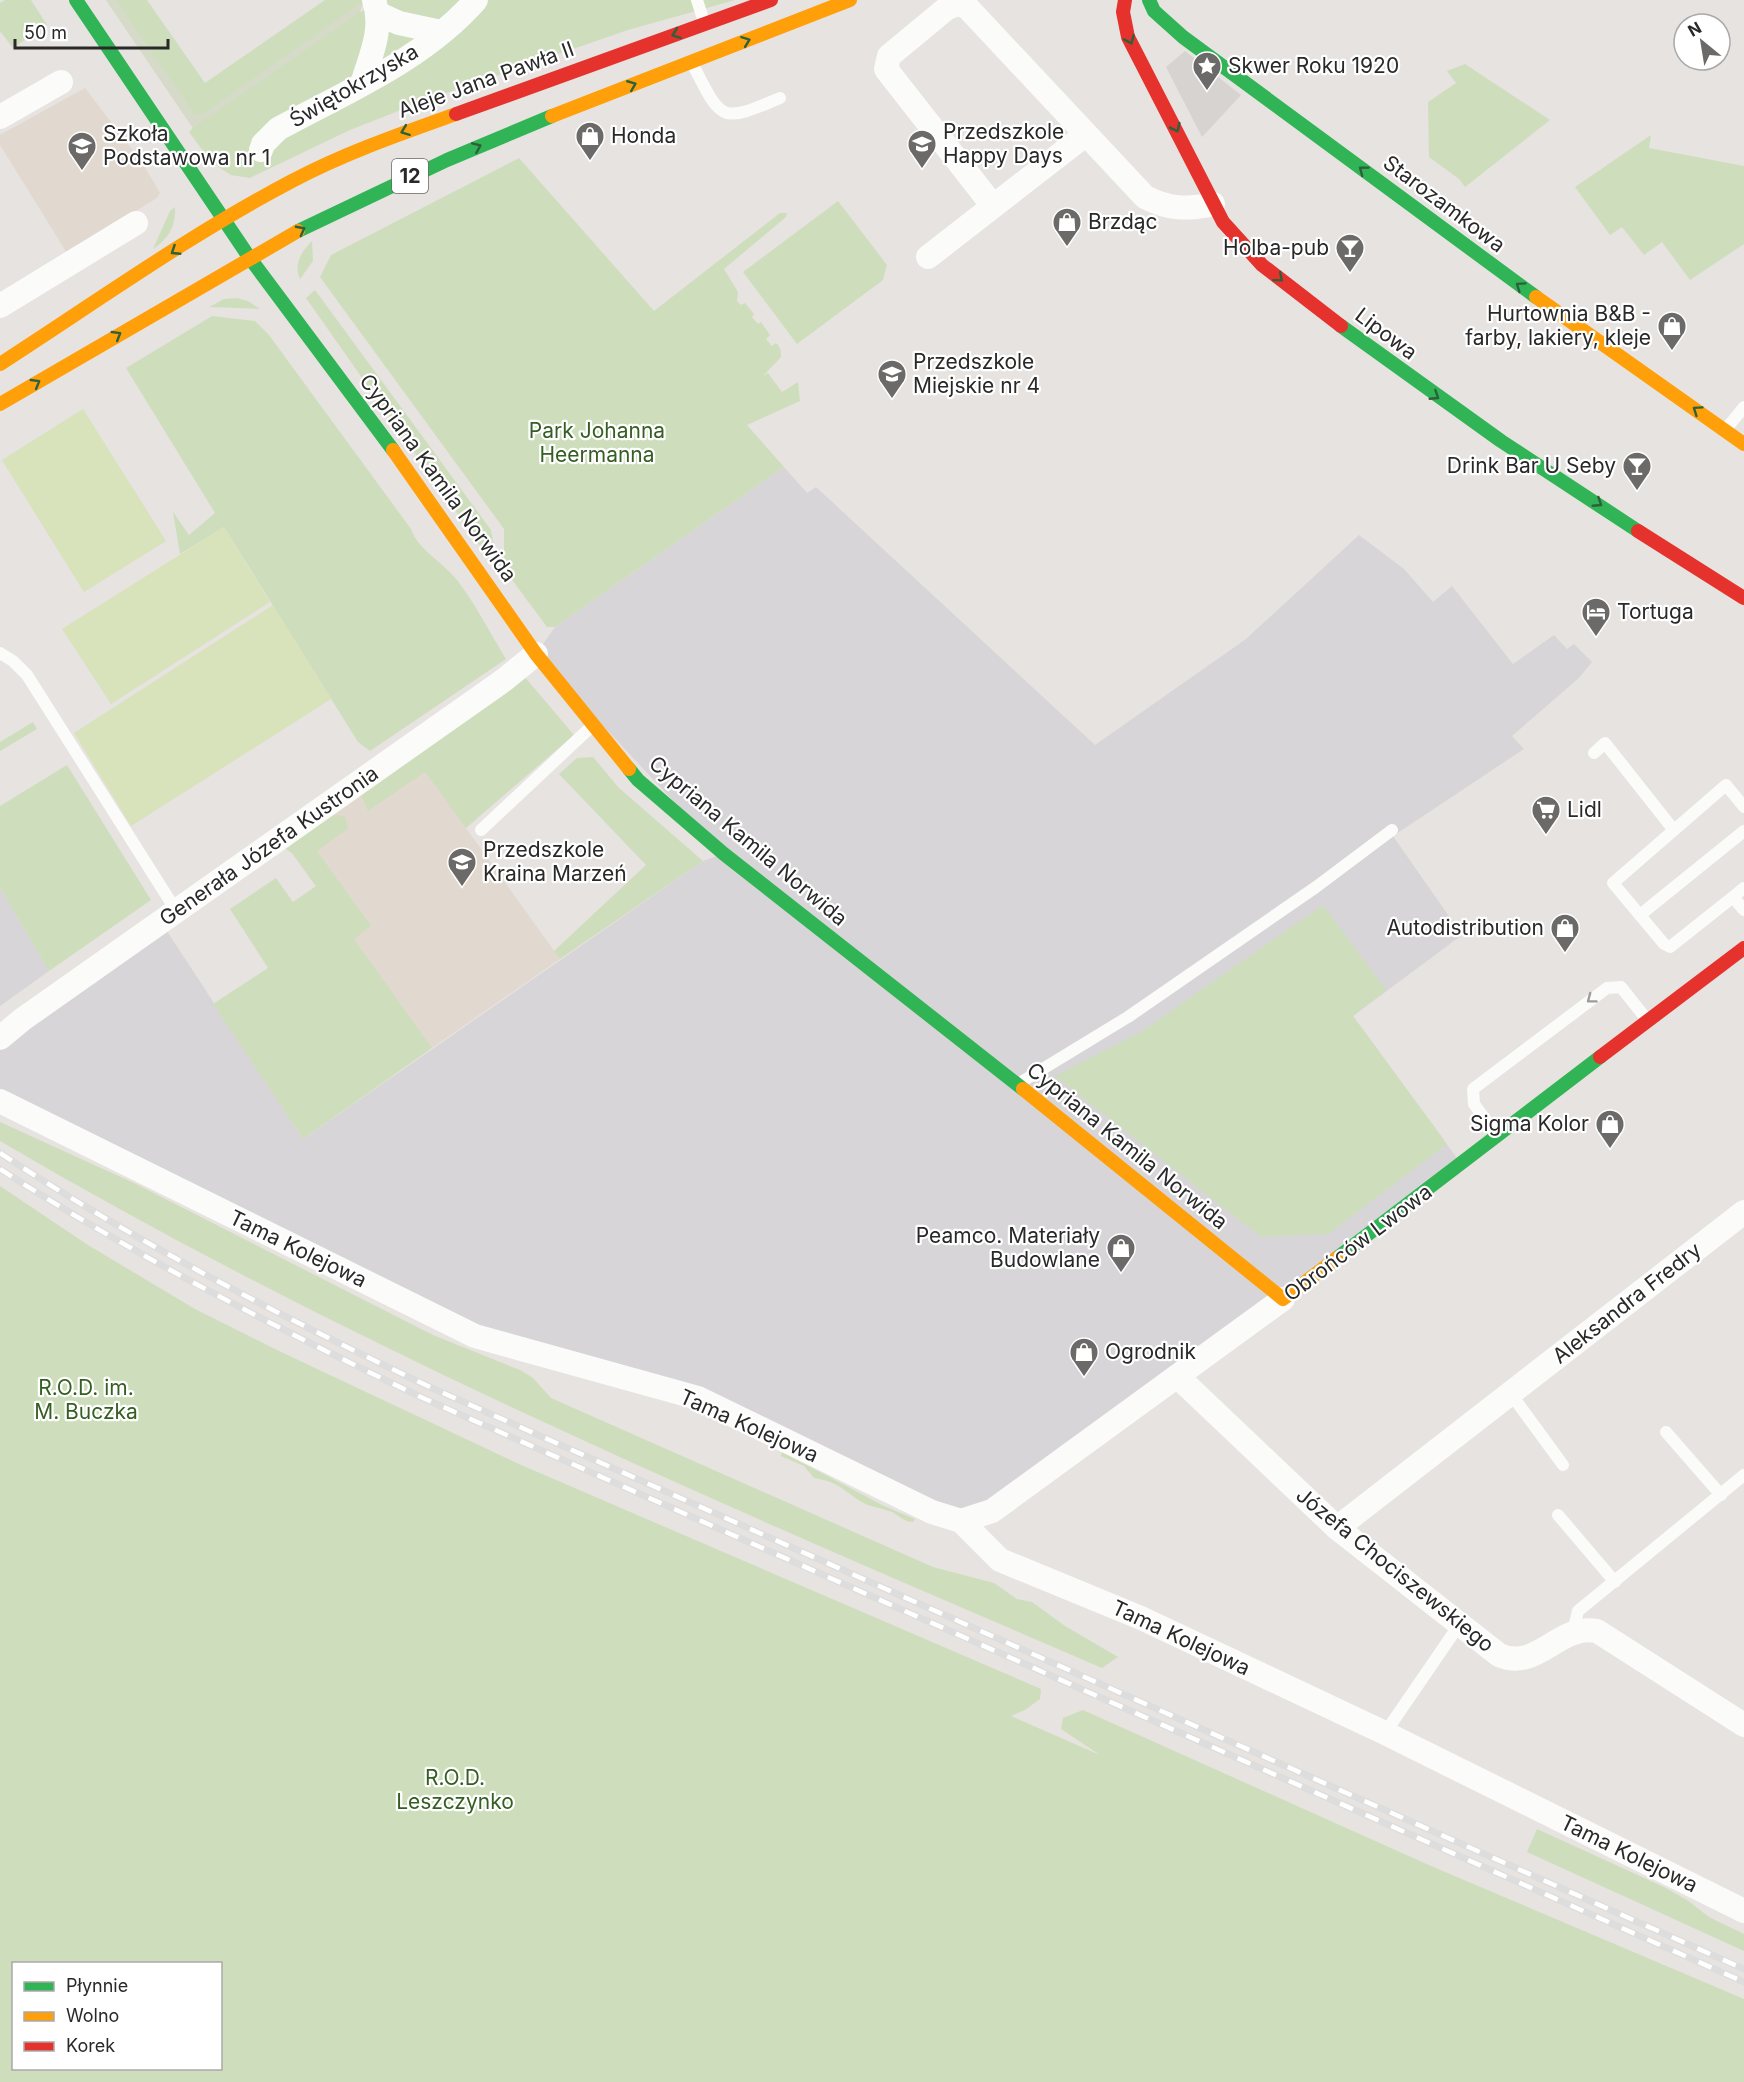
<svg xmlns="http://www.w3.org/2000/svg" width="1744" height="2082" font-family="Inter,sans-serif">
  <style>
    .industrial { fill: #d7d5d7 }
    .education { fill: #e1d9cf }
    .green { fill: #cedebc; fill-rule: evenodd }
    .cemetery { fill: #d5dac9 }
    .pitch { fill: #d8e2bb }
    .plaza { fill: #d7d3d0 }
    .lines { fill: none; stroke-linecap: round; stroke-linejoin: round }
    .lane { stroke: #fbfbfa; stroke-width: 12 }
    .street { stroke: #fbfbfa; stroke-width: 24 }
    .fast { stroke: #30b455; stroke-width: 14 }
    .slow { stroke: #ff9f0a; stroke-width: 14 }
    .jam { stroke: #e5322d; stroke-width: 14 }
    .rail-casing { stroke: #ddddde; stroke-width: 7 }
    .rail { stroke: #fff; stroke-width: 4.5; stroke-dasharray: 14; stroke-linecap: butt }
    .oneway { stroke: #2c613b }
    .oneway2 { stroke: #9c9c9c }
    .labels { text-anchor: middle; stroke-width: 4.5; stroke-linejoin: round; paint-order: stroke }
    .shield { fill: #fff; stroke: #696969; stroke-width: 1.5 }
    .shield-label { font-size: 20px; font-weight: bold; fill: #292929 }
    .poi-label { font-size: 21px; fill: #292929; stroke: #fff; text-anchor: start }
    .street-label { font-size: 21px; fill: #292929; stroke: #fff }
    .park-label { font-size: 21px; fill: #355e22; stroke: #fff }
  </style>
  <rect width="100%" height="100%" fill="#e7e3e0"/>
  <!-- industrial -->
  <g class="industrial">
    <polygon points="784,467 807,493 816,487 1095,745 1246,639 1359,535 1404,569 1433,602 1452,586 1513,664 1554,635 1567,649 1574,644 1592,662 1579,678 1512,736 1524,749 1393,836 1462,935 1353,1016 1462,1165 961,1521 698,1398 511,1348 0,1101 0,1038 161,922 303,1139 703,861 723,854 536,654 555,627"/>
    <polygon points="0,888 49,971 0,1006"/>
  </g>
  <!-- education -->
  <g class="education">
    <polygon points="85,88 143,164 160,193 157,198 67,253 0,145 0,135"/>
    <polygon points="412,745 466,828 560,959 432,1048 281,838"/>
  </g>
  <!-- green -->
  <g class="green">
    <polygon points="5,0 31,0 47,25 13,48 0,31 0,3"/>
    <polygon points="106,0 147,0 205,83 325,0 363,0 360,12 388,0 735,0 628,30 429,99 350,130 250,178 231,175 220,168 206,155 189,132 193,128"/>
    <polygon points="1465,64 1550,120 1465,187 1459,179 1429,157 1428,102 1456,83 1447,71"/>
    <polygon points="1651,135 1649,148 1744,166 1744,244 1690,280 1662,242 1644,255 1622,227 1610,235 1575,187"/>
    <path d="M519,158L654,311L780,213H787L786,217L724,269L738,292L737,301L741,305L745,303L754,314L752,317L758,324L761,322L770,335L766,339L772,346L776,343C781,347 781,352 781,357L763,376L768,373L782,392L798,382L800,401L747,425L784,467L555,627H547L504,569V529L320,277L331,255Z"/>
    <polygon points="838,201 887,265 883,280 797,344 743,272"/>
    <path d="M175,207C176,226 169,238 153,249L170,211Z"/>
    <path d="M312,241L313,261L300,279C293,264 302,251 312,241Z"/>
    <polygon points="315,290 491,530 494,547 485,553 306,298"/>
    <polygon points="237,298 248,301 260,309 209,307 224,299"/>
    <path d="M212,316L255,321L269,335L411,529C418,550 443,562 457,580C475,603 490,633 506,659L370,751L358,742L224,527L180,554L173,512L189,535L215,513L126,368Z"/>
    <polygon points="524,676 574,735 466,828 425,772 368,811 360,793"/>
    <polygon points="33,722 37,729 0,751 0,742"/>
    <polygon points="593,757 619,788 703,861 560,959 554,951 646,865 559,774 577,758"/>
    <polygon points="67,765 151,900 49,971 0,888 0,806"/>
    <polygon points="336,815 344,816 349,828 317,851 371,926 354,939 432,1048 303,1139 213,1004 268,968 230,909 276,878 293,902 316,886 293,854 283,847 319,820"/>
    <polygon points="1323,905 1386,990 1353,1016 1447,1144 1328,1234 1261,1237 1055,1076 1141,1032"/>
    <path d="M0,1122L134,1183L433,1335L520,1370L533,1378L551,1398L933,1567L994,1583L1017,1599L1032,1602L1065,1626L1118,1657L1102,1668C728,1507 352,1348 0,1141Z"/>
    <path d="M0,1186L88,1245L195,1309L279,1351L519,1464L1041,1689L1040,1699L1025,1710L1011,1716L1100,1755L1061,1729L1063,1718L1083,1710L1431,1866L1744,1999V2082H0ZM14,1964H220V2068H14Z"/>
    <path d="M782,1452L884,1506L915,1519L913,1522C905,1522 899,1516 892,1512C882,1508 869,1507 860,1501C842,1489 838,1482 814,1478L804,1466L781,1456Z"/>
    <polygon points="1537,1829 1664,1887 1687,1900 1709,1917 1744,1934 1744,1951 1527,1852"/>
  </g>
  <!-- cemetery -->
  <polygon class="cemetery" points="106,0 116,0 195,115 201,115 364,1 359,13 193,128"/>
  <!-- pitch -->
  <g class="pitch">
    <polygon points="83,409 166,541 84,592 2,460"/>
    <polygon points="224,527 270,602 111,704 62,629"/>
    <polygon points="273,605 331,699 131,826 74,733"/>
  </g>
  <!-- plaza -->
  <polygon class="plaza" points="1185,51 1241,95 1202,137 1166,67"/>
  <g class="lines">
    <!-- lane -->
    <g class="lane">
      <polyline points="697,0 704,22"/>
      <path d="M692,63C722,121 719,124 780,98"/>
      <polyline points="1726,429 1744,407"/>
      <polyline points="0,653 13,661 27,675 177,912"/>
      <polyline points="1594,753 1605,743 1673,829"/>
      <polyline points="481,830 592,726"/>
      <polyline points="1744,888 1733,897 1744,910"/>
      <polyline points="1733,897 1670,947 1664,944 1613,883 1726,785 1744,807"/>
      <polyline points="1640,915 1744,831"/>
      <polyline points="1018,1084 1128,1017 1316,887 1392,830"/>
      <polyline points="1496,1134 1474,1104 1473,1089 1607,988 1621,987 1648,1021"/>
      <polyline points="1511,1394 1563,1465"/>
      <polyline points="1666,1432 1721,1495"/>
      <polyline points="1558,1515 1615,1582"/>
      <polyline points="1573,1631 1578,1611 1744,1475"/>
      <polyline points="1385,1733 1459,1625"/>
    </g>
    <!-- street -->
    <g class="street">
      <polyline points="379,14 399,23 441,32"/>
      <path d="M362,84C370,57 384,29 374,0"/>
      <polyline points="0,117 61,82"/>
      <path d="M261,150L263,144L278,129C346,92 423,60 476,0"/>
      <path d="M993,206L886,69L889,56L947,8L957,4L967,7L1145,197C1168,209 1187,210 1213,204"/>
      <polyline points="928,257 1085,135"/>
      <polyline points="0,306 136,223"/>
      <polyline points="0,1038 23,1019 504,680 536,654"/>
      <polyline points="0,1101 475,1336 698,1398 932,1512 961,1521 1000,1560 1141,1618 1385,1733 1744,1911"/>
      <path d="M1178,1377L1337,1528L1499,1655C1537,1672 1558,1624 1597,1631L1744,1725"/>
      <polyline points="961,1521 992,1511 1283,1299"/>
      <polyline points="1337,1528 1744,1212"/>
    </g>
    <!-- fast -->
    <g class="fast">
      <polyline points="76,0 249,257 393,450"/>
      <polyline points="1149,0 1154,11 1183,37 1536,297"/>
      <polyline points="298,231 447,160 552,116"/>
      <polyline points="1341,326 1501,441 1638,531"/>
      <polyline points="629,769 638,780 724,854 1023,1089"/>
      <polyline points="1337,1258 1600,1057"/>
    </g>
    <!-- slow -->
    <g class="slow">
      <polyline points="552,116 850,0"/>
      <polyline points="1536,297 1744,444"/>
      <path d="M0,364C96,302 191,234 292,181C345,153 400,134 456,114"/>
      <polyline points="0,404 298,231"/>
      <polyline points="393,450 536,654 629,769"/>
      <polyline points="1023,1089 1283,1299 1337,1258"/>
    </g>
    <!-- jam -->
    <g class="jam">
      <polyline points="1125,0 1123,12 1128,37 1223,222 1262,265 1341,326"/>
      <polyline points="456,114 771,0"/>
      <polyline points="1638,531 1744,598"/>
      <polyline points="1600,1057 1744,948"/>
    </g>
    <!-- rail casing -->
    <g class="rail-casing">
      <g id="rail">
        <path d="M0,1153C137,1243 284,1318 432,1388L1744,1969"/>
        <path d="M0,1169C135,1256 278,1329 423,1398L1744,1982"/>
      </g>
    </g>
    <!-- rail -->
    <use href="#rail" class="rail"/>
  </g>
  <!-- one-way arrows -->
  <defs><path id="oneway-chevron" d="M-2-3.5L2.5 0L-2 3.5" fill="none" stroke-width="1.6" stroke-linecap="round" stroke-linejoin="round" transform="scale(1.5)"/></defs>
  <g class="oneway">
    <use href="#oneway-chevron" transform="translate(676 34) rotate(160)"/>
    <use href="#oneway-chevron" transform="translate(1130 40) rotate(66)"/>
    <use href="#oneway-chevron" transform="translate(746 41) rotate(-21)"/>
    <use href="#oneway-chevron" transform="translate(632 85) rotate(-22)"/>
    <use href="#oneway-chevron" transform="translate(1176 128) rotate(64)"/>
    <use href="#oneway-chevron" transform="translate(405 131) rotate(159)"/>
    <use href="#oneway-chevron" transform="translate(477 147) rotate(-23)"/>
    <use href="#oneway-chevron" transform="translate(1363 170) rotate(-143)"/>
    <use href="#oneway-chevron" transform="translate(301 230) rotate(-28)"/>
    <use href="#oneway-chevron" transform="translate(175 251) rotate(147)"/>
    <use href="#oneway-chevron" transform="translate(1279 278) rotate(40)"/>
    <use href="#oneway-chevron" transform="translate(1520 286) rotate(-145)"/>
    <use href="#oneway-chevron" transform="translate(117 335) rotate(-31)"/>
    <use href="#oneway-chevron" transform="translate(36 383) rotate(-30)"/>
    <use href="#oneway-chevron" transform="translate(1435 396) rotate(33)"/>
    <use href="#oneway-chevron" transform="translate(1697 410) rotate(-145)"/>
    <use href="#oneway-chevron" transform="translate(1598 503) rotate(33)"/>
  </g>
  <use class="oneway2" href="#oneway-chevron" transform="translate(1591 999) rotate(143)"/>
  <!-- icons -->
  <defs>
    <g id="sight-pin" transform="scale(1.5)"><path d="M0 17L-7.5 6A9.5 9.5 0 1 1 7.5 6Z" fill="#6c6a69" stroke="#fff"/><path d="M0-6L1.8-2.2L6-1.7L2.9 1.2L3.7 5.4L0 3.3L-3.7 5.4L-2.9 1.2L-6-1.7L-1.8-2.2Z" fill="#fff"/></g>
    <g id="shop-pin" transform="scale(1.5)"><path d="M0 17L-7.5 6A9.5 9.5 0 1 1 7.5 6Z" fill="#6c6a69" stroke="#fff"/><path d="M-5-2.5h2.3a2.7 3.5 0 0 1 5.4 0H5L5.5 6h-11ZM-1.5-2.5h3a1.5 2.3 0 0 0-3 0Z" fill="#fff"/></g>
    <g id="school-pin" transform="scale(1.5)"><path d="M0 17L-7.5 6A9.5 9.5 0 1 1 7.5 6Z" fill="#6c6a69" stroke="#fff"/><path d="M0-5L7-2L0 1L-7-2ZM-4 1L0 2.5L4 1V4Q0 6-4 4Z" fill="#fff"/></g>
    <g id="bar-pin" transform="scale(1.5)"><path d="M0 17L-7.5 6A9.5 9.5 0 1 1 7.5 6Z" fill="#6c6a69" stroke="#fff"/><path d="M-6-5H6L.8 .8V4.5H3.5V6h-7V4.5H-.8V.8Z" fill="#fff"/></g>
    <g id="hotel-pin" transform="scale(1.5)"><path d="M0 17L-7.5 6A9.5 9.5 0 1 1 7.5 6Z" fill="#6c6a69" stroke="#fff"/><path d="M-6-4.5h1.5V1H6V5H4.5V3h-9V5H-6ZM-4 0a1.8 1.8 0 1 1 3.6 0ZM.5 0V-2.5h3Q6-2.5 6 0Z" fill="#fff"/></g>
    <g id="supermarket-pin" transform="scale(1.5)"><path d="M0 17L-7.5 6A9.5 9.5 0 1 1 7.5 6Z" fill="#6c6a69" stroke="#fff"/><path d="M-6-5.5h2.5l.6 2H6L4.5 2H-2.5L-4.4-4H-6ZM-1.5 3.2a1.3 1.3 0 1 0 .1 0ZM3 3.2a1.3 1.3 0 1 0 .1 0Z" fill="#fff"/></g>
  </defs>
  <g fill-rule="evenodd">
    <use href="#sight-pin" x="1207" y="66"/>
    <use href="#shop-pin" x="590" y="136"/>
    <use href="#school-pin" x="922" y="144"/>
    <use href="#school-pin" x="82" y="146"/>
    <use href="#shop-pin" x="1067" y="222"/>
    <use href="#bar-pin" x="1350" y="248"/>
    <use href="#shop-pin" x="1672" y="326"/>
    <use href="#school-pin" x="892" y="374"/>
    <use href="#bar-pin" x="1637" y="466"/>
    <use href="#hotel-pin" x="1596" y="612"/>
    <use href="#supermarket-pin" x="1546" y="810"/>
    <use href="#school-pin" x="462" y="862"/>
    <use href="#shop-pin" x="1565" y="928"/>
    <use href="#shop-pin" x="1610" y="1124"/>
    <use href="#shop-pin" x="1121" y="1248"/>
    <use href="#shop-pin" x="1084" y="1352"/>
  </g>
  <g class="labels">
    <!-- shield labels -->
    <rect class="shield" x="392" y="159" width="36" height="34" rx="4.5"/>
    <g class="shield-label">
      <text x="410" y="183">12</text>
    </g>
    <!-- poi labels -->
    <g class="poi-label">
      <text x="1228" y="73">Skwer Roku 1920</text>
      <text x="943" y="139">Przedszkole<tspan x="943" dy="24">Happy Days</tspan></text>
      <text x="103" y="141">Szkoła<tspan x="103" dy="24">Podstawowa nr 1</tspan></text>
      <text x="611" y="143">Honda</text>
      <text x="1088" y="229">Brzdąc</text>
      <text x="1329" y="255" text-anchor="end">Holba-pub</text>
      <text x="1651" y="321" text-anchor="end">Hurtownia B&amp;B -<tspan x="1651" dy="24">farby, lakiery, kleje</tspan></text>
      <text x="913" y="369">Przedszkole<tspan x="913" dy="24">Miejskie nr 4</tspan></text>
      <text x="1616" y="473" text-anchor="end">Drink Bar U Seby</text>
      <text x="1617" y="619">Tortuga</text>
      <text x="1567" y="817">Lidl</text>
      <text x="483" y="857">Przedszkole<tspan x="483" dy="24">Kraina Marzeń</tspan></text>
      <text x="1544" y="935" text-anchor="end">Autodistribution</text>
      <text x="1589" y="1131" text-anchor="end">Sigma Kolor</text>
      <text x="1100" y="1243" text-anchor="end">Peamco. Materiały<tspan x="1100" dy="24">Budowlane</tspan></text>
      <text x="1105" y="1359">Ogrodnik</text>
    </g>
    <!-- street labels -->
    <g class="street-label">
      <text transform="translate(486 80) rotate(-20)" y="7">Aleje Jana Pawła II</text>
      <text transform="translate(354 86) rotate(-30)" y="7">Świętokrzyska</text>
      <text transform="translate(1444 204) rotate(37)" y="7">Starozamkowa</text>
      <text transform="translate(1386 334) rotate(37)" y="7">Lipowa</text>
      <text transform="translate(438 478) rotate(54)" y="7">Cypriana Kamila Norwida</text>
      <text transform="translate(748 841) rotate(40)" y="7">Cypriana Kamila Norwida</text>
      <text transform="translate(269 846) rotate(-35)" y="7">Generała Józefa Kustronia</text>
      <text transform="translate(1127 1146) rotate(39)" y="7">Cypriana Kamila Norwida</text>
      <text transform="translate(1358 1243) rotate(-37)" y="7">Obrońców Lwowa</text>
      <text transform="translate(298 1249) rotate(26)" y="7">Tama Kolejowa</text>
      <text transform="translate(1627 1303) rotate(-38)" y="7">Aleksandra Fredry</text>
      <text transform="translate(749 1426) rotate(24)" y="7">Tama Kolejowa</text>
      <text transform="translate(1395 1570) rotate(39)" y="7">Józefa Chociszewskiego</text>
      <text transform="translate(1181 1638) rotate(25)" y="7">Tama Kolejowa</text>
      <text transform="translate(1629 1854) rotate(26)" y="7">Tama Kolejowa</text>
    </g>
    <!-- park labels -->
    <g class="park-label">
      <text x="597" y="438">Park Johanna<tspan x="597" dy="24">Heermanna</tspan></text>
      <text x="86" y="1395">R.O.D. im.<tspan x="86" dy="24">M. Buczka</tspan></text>
      <text x="455" y="1785">R.O.D.<tspan x="455" dy="24">Leszczynko</tspan></text>
    </g>
  </g>
  <!-- legend -->
  <rect x="12" y="1962" width="210" height="108" fill="#ffffff" stroke="#a9a9a9" stroke-width="1.5"/>
  <rect x="24" y="1982" width="30" height="9" fill="#30b455" stroke="#a9a9a9" stroke-width="1.5"/>
  <text x="66" y="1992" font-size="18" fill="#292929">Płynnie</text>
  <rect x="24" y="2012" width="30" height="9" fill="#ff9f0a" stroke="#a9a9a9" stroke-width="1.5"/>
  <text x="66" y="2022" font-size="18" fill="#292929">Wolno</text>
  <rect x="24" y="2042" width="30" height="9" fill="#e5322d" stroke="#a9a9a9" stroke-width="1.5"/>
  <text x="66" y="2052" font-size="18" fill="#292929">Korek</text>
  <!-- north arrow -->
  <g transform="translate(1702 42) rotate(330)"><circle r="28" fill="#ffffff" stroke="#a9a9a9" stroke-width="1.5"/>
  <path d="M0-4.5L10 22L0 15L-10 22Z" fill="#6c6a69"/>
  <text y="-9" font-size="16" font-weight="bold" text-anchor="middle" fill="#292929">N</text>
  </g>
  <!-- scale -->
  <path d="M15 39v9h153v-9" fill="none" stroke="#292929" stroke-width="3"/>
  <text x="24" y="39" font-size="18" fill="#292929" stroke="#ffffff" stroke-width="4.5" paint-order="stroke">50 m</text>
</svg>
